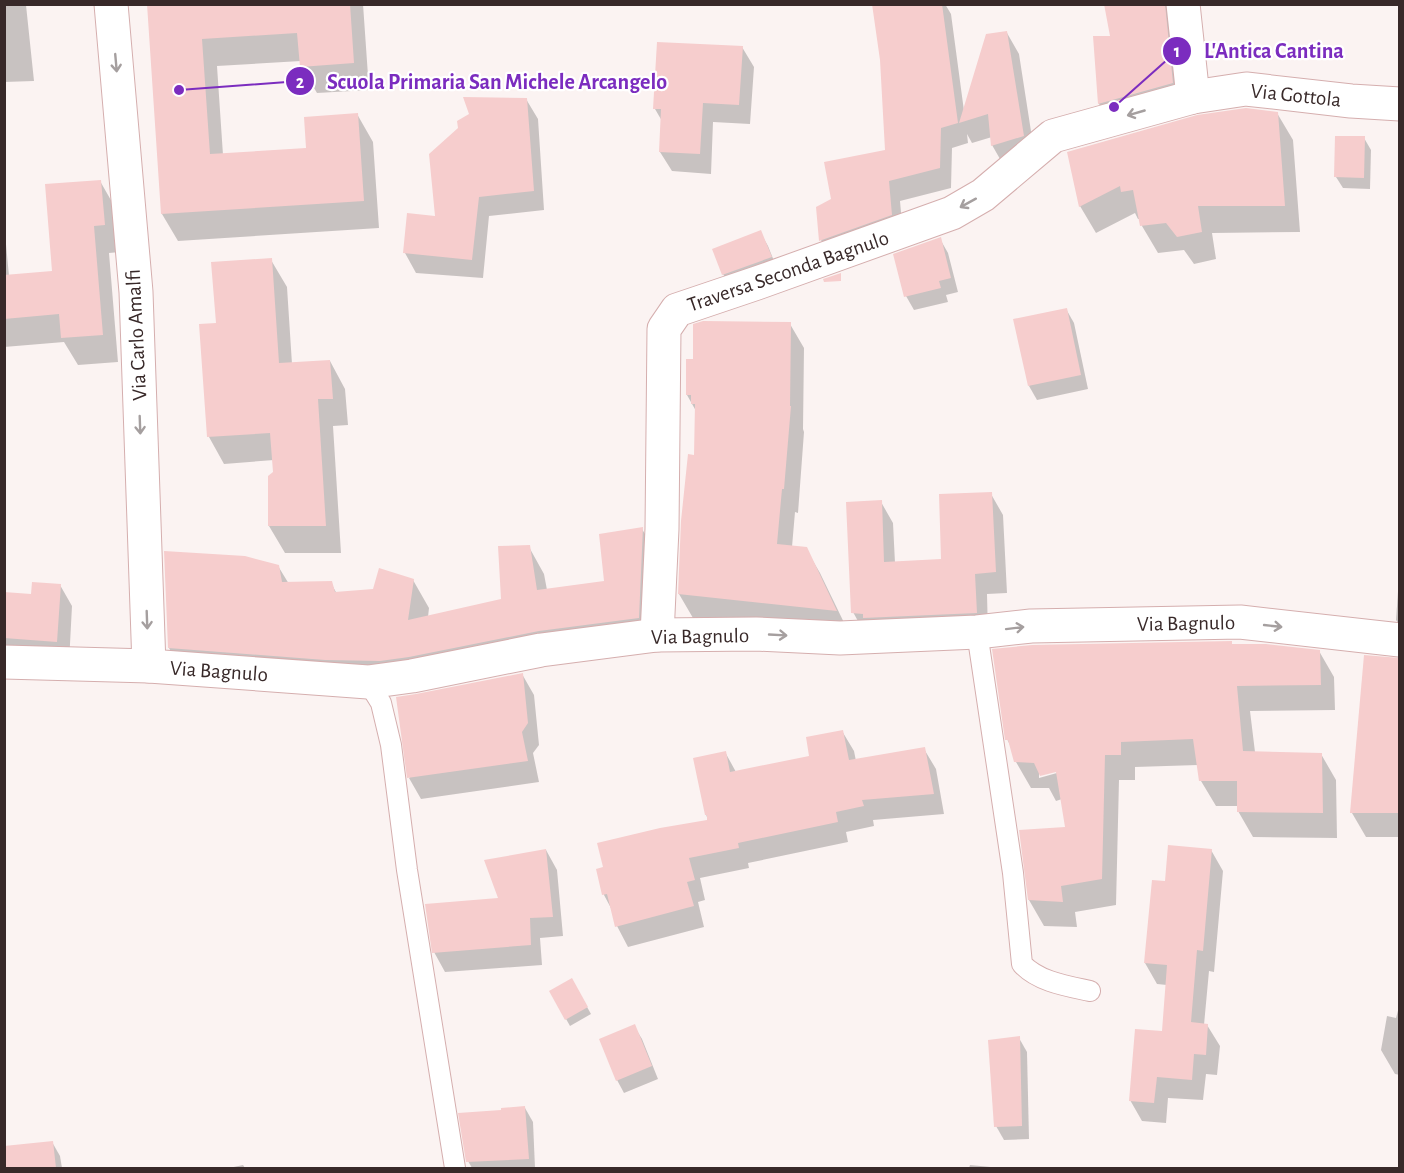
<svg xmlns="http://www.w3.org/2000/svg" width="1404" height="1173" font-family="'Alegreya Sans',sans-serif">
  <style>
    .shadow { fill: #0003; fill-rule: evenodd }
    .building { fill: #f6cdcd }
    .lines { fill: none; stroke-linecap: round; stroke-linejoin: round }
    .service-casing { stroke: #d5aeae; stroke-width: 22 }
    .minor-casing { stroke: #d5aeae; stroke-width: 35 }
    .service { stroke: #fff; stroke-width: 20 }
    .minor { stroke: #fff; stroke-width: 33 }
    .oneway { stroke: #a59f9f }
    .labels { text-anchor: middle; stroke-width: 4.5; stroke-linejoin: round; paint-order: stroke }
    .street-label { font-size: 21px; fill: #382929; stroke: #fff }
    .leader { fill: none; stroke: #7b2cbf; stroke-width: 2 }
    .callout-dot { fill: #7b2cbf; stroke: #fff; stroke-width: 2 }
    .mark-label { font-size: 18px; text-anchor: middle; font-weight: bold; fill: #fff }
    .callout-label { font-size: 22px; text-anchor: middle; font-weight: bold; fill: #7b2cbf; stroke: #fff; stroke-width: 4.5; stroke-linejoin: round; paint-order: stroke }
  </style>
  <rect width="100%" height="100%" fill="#fbf3f2"/>
  <!-- shadow -->
  <g class="shadow">
    <polygon points="4,4 38,4 26,5 34,81 4,82"/>
    <polygon points="149,4 363,4 369,90 317,93 301,66 301,61 217,66 223,155 308,149 357,114 373,142 379,228 178,241 162,214"/>
    <polygon points="874,4 945,4 951,14 964,111 1007,33 1019,54 1035,157 1004,166 992,145 992,137 972,143 967,134 968,143 952,148 951,188 900,201 903,235 832,260 821,240 833,200 887,152 881,59"/>
    <polygon points="1105,4 1184,4 1187,109 1114,129 1099,104 1111,37"/>
    <polygon points="742,47 754,67 750,124 713,122 711,174 672,171 660,152 662,121 655,109"/>
    <polygon points="526,99 538,119 544,210 489,216 483,278 416,273 405,253 437,217"/>
    <polygon points="1277,113 1293,140 1300,232 1212,233 1216,259 1194,264 1184,250 1158,253 1142,226 1140,219 1138,219 1135,213 1096,233 1080,206 1069,153"/>
    <polygon points="1364,138 1371,150 1370,189 1343,188 1336,177"/>
    <polygon points="100,181 116,209 120,252 109,253 118,362 78,365 64,342 4,347 4,223 9,276 54,273"/>
    <polygon points="760,232 768,246 778,271 731,288 723,274"/>
    <polygon points="940,239 948,253 958,292 946,295 948,302 914,310 906,296"/>
    <polygon points="271,260 287,287 292,364 330,361 345,389 348,425 333,426 341,553 285,553 269,526 275,473 274,460 224,464 209,437 217,324"/>
    <polygon points="1066,309 1074,323 1088,389 1037,400 1029,386"/>
    <polygon points="790,324 804,348 803,429 804,432 798,513 795,512 792,547 806,549 820,573 850,635 693,618 679,594 696,457 696,411 687,395"/>
    <polygon points="991,494 1003,515 1007,593 987,594 988,634 865,634 853,612 881,502 893,523 895,563 943,560"/>
    <polygon points="642,529 658,556 654,645 555,658 185,675 169,648 278,566 289,584 331,583 337,594 374,591 413,580 429,608 428,617 502,600 529,547 544,574 547,590 606,583"/>
    <polygon points="1400,563 1400,626 1396,620"/>
    <polygon points="60,585 72,606 69,663 4,658 4,594 33,595"/>
    <path d="M1233,646L1319,651L1334,677L1335,710L1250,711L1255,752L1321,754L1336,780L1337,838L1253,837L1238,811V806H1216L1201,781L1198,765L1135,767V780H1119L1116,905L1075,912L1077,927L1044,926L1029,900L1067,828L1062,799L1056,801L1049,788H1031L1016,762L1012,749L1007,739ZM1063,769L1064,771L1039,778V774Z"/>
    <polygon points="1400,660 1400,837 1366,837 1352,813"/>
    <polygon points="522,674 534,695 539,745 533,753 539,782 421,799 409,778"/>
    <polygon points="842,731 854,751 856,761 924,749 936,769 944,814 873,820 874,826 846,832 848,842 748,863 749,868 700,878 705,900 698,902 704,927 628,947 617,926 612,910 604,895 598,870 708,821 706,814 725,752 736,772 811,757"/>
    <polygon points="546,850 557,870 563,936 540,938 542,965 445,972 434,952 501,900"/>
    <polygon points="1211,850 1223,871 1214,972 1209,971 1204,1025 1207,1025 1220,1046 1217,1075 1206,1074 1203,1100 1168,1098 1166,1123 1142,1121 1130,1100 1163,1032 1167,985 1157,984 1145,963 1166,882"/>
    <polygon points="572,980 591,1014 570,1026 551,992"/>
    <polygon points="1400,1003 1400,1075 1395,1074 1381,1050 1387,1016 1396,1018"/>
    <polygon points="634,1026 642,1039 658,1079 624,1093 617,1080"/>
    <polygon points="1019,1038 1027,1052 1029,1139 1004,1140 996,1126"/>
    <polygon points="525,1108 533,1122 535,1168 472,1168 468,1161 503,1112"/>
    <polygon points="52,1142 60,1156 62,1168 4,1168 4,1148"/>
    <polygon points="243,1165 245,1168 229,1168"/>
    <polygon points="970,1165 1001,1168 969,1168"/>
  </g>
  <!-- building -->
  <g class="building">
    <polygon points="147,4 350,4 354,63 300,67 297,33 202,39 210,154 306,148 304,117 358,113 364,201 161,214"/>
    <polygon points="872,4 942,4 958,123 941,128 940,168 889,181 892,215 819,241 816,207 831,199 824,162 885,150 880,60"/>
    <polygon points="1104,4 1165,4 1173,83 1098,104 1093,36 1110,36"/>
    <polygon points="1007,31 1024,136 991,146 988,114 959,123 986,34"/>
    <polygon points="657,42 743,46 739,105 703,103 700,154 659,152 661,109 653,109"/>
    <polygon points="463,97 527,98 534,191 479,197 472,260 403,253 407,213 435,216 429,154 458,128 457,121 469,114"/>
    <polygon points="1246,108 1278,112 1285,206 1198,206 1202,232 1177,237 1166,223 1140,226 1133,190 1121,192 1120,186 1079,207 1067,152 1197,115"/>
    <polygon points="1335,136 1365,136 1364,178 1334,177"/>
    <polygon points="101,180 105,225 94,226 103,335 61,338 59,314 4,319 4,275 52,271 45,184"/>
    <polygon points="761,230 772,257 722,275 712,249"/>
    <polygon points="941,237 951,278 939,281 941,288 904,297 893,254"/>
    <polygon points="272,258 279,363 330,360 333,399 318,399 326,526 268,526 268,476 273,472 270,433 207,437 199,324 216,323 211,262"/>
    <polygon points="841,273 841,281 824,282 823,279"/>
    <polygon points="1067,308 1081,375 1028,386 1013,319"/>
    <polygon points="703,321 791,322 790,406 791,406 784,489 782,489 777,544 807,547 837,611 678,594 681,521 688,454 694,455 695,404 691,404 691,395 686,395 686,359 693,359 693,324"/>
    <polygon points="992,492 996,572 975,574 977,613 863,618 863,614 851,613 846,502 882,500 884,562 941,559 939,494"/>
    <polygon points="643,527 639,618 539,631 409,657 380,661 325,660 168,648 164,551 245,556 279,565 282,582 332,581 335,592 373,589 379,568 414,579 408,620 501,599 498,546 530,545 537,590 604,581 599,534"/>
    <polygon points="32,582 61,584 57,642 4,638 4,592 31,594"/>
    <polygon points="1232,641 1232,644 1266,644 1320,650 1321,685 1237,686 1243,751 1322,753 1323,813 1237,812 1237,781 1199,781 1193,739 1121,742 1121,755 1105,755 1102,879 1061,886 1063,902 1028,900 1019,830 1065,827 1056,772 1040,776 1034,763 1014,762 1008,740 1005,740 992,649 1032,645"/>
    <polygon points="1364,655 1400,658 1400,813 1350,813"/>
    <polygon points="523,673 528,723 522,732 528,761 407,778 396,697 416,694"/>
    <polygon points="843,730 849,760 925,747 934,794 862,800 864,806 836,812 838,822 738,843 739,848 689,858 695,880 687,882 694,906 615,927 607,894 602,895 596,869 603,867 597,843 660,828 707,820 707,815 705,815 693,758 726,751 730,772 809,756 806,737"/>
    <polygon points="1168,845 1212,849 1203,951 1197,950 1191,1022 1208,1024 1206,1055 1194,1054 1192,1080 1157,1077 1154,1103 1129,1101 1135,1029 1162,1031 1167,965 1144,963 1152,880 1165,881"/>
    <polygon points="546,849 553,917 530,918 531,945 432,953 425,904 498,898 484,860"/>
    <polygon points="572,978 588,1007 565,1020 549,991"/>
    <polygon points="635,1024 652,1066 616,1081 599,1039"/>
    <polygon points="1020,1036 1022,1126 994,1127 988,1040"/>
    <polygon points="525,1106 529,1159 466,1162 458,1113 501,1110 501,1108"/>
    <polygon points="53,1141 56,1168 4,1168 4,1146"/>
  </g>
  <g class="lines">
    <!-- service casing -->
    <g class="service-casing">
      <g id="service">
        <path d="M977,632L1013,873L1022,964C1039,982 1067,986 1090,991"/>
        <polyline points="368,682 381,703 391,745 407,870 455,1168"/>
      </g>
    </g>
    <!-- minor casing -->
    <g class="minor-casing">
      <g id="minor">
        <polyline points="111,4 136,292 149,666"/>
        <polyline points="1183,4 1193,97"/>
        <polyline points="657,635 662,529 664,329 677,310 757,283 952,213 983,195 1053,136 1193,97 1246,89 1351,101 1400,104"/>
        <polyline points="4,662 149,666 368,682 412,676 541,650 657,635 756,634 840,638 977,632 1031,626 1240,622 1400,640"/>
      </g>
    </g>
    <!-- service -->
    <use href="#service" class="service"/>
    <!-- minor -->
    <use href="#minor" class="minor"/>
  </g>
  <!-- one-way arrows -->
  <defs><path id="oneway-shaft" d="M-6 0H5M1.5-3L5.5 0L1.5 3" fill="none" stroke-width="1.6" stroke-linecap="round" stroke-linejoin="round" transform="scale(1.5)"/></defs>
  <g class="oneway">
    <use href="#oneway-shaft" transform="translate(116 63) rotate(85)"/>
    <use href="#oneway-shaft" transform="translate(1136 113) rotate(164)"/>
    <use href="#oneway-shaft" transform="translate(968 203) rotate(151)"/>
    <use href="#oneway-shaft" transform="translate(140 425) rotate(88)"/>
    <use href="#oneway-shaft" transform="translate(147 620) rotate(88)"/>
    <use href="#oneway-shaft" transform="translate(1273 626) rotate(6)"/>
    <use href="#oneway-shaft" transform="translate(1015 628) rotate(-7)"/>
    <use href="#oneway-shaft" transform="translate(778 635) rotate(3)"/>
  </g>
  <g class="labels">
    <!-- street labels -->
    <g class="street-label">
      <text transform="translate(1296 95) rotate(6)" y="7">Via Gottola</text>
      <text transform="translate(788 271) rotate(-19)" y="7">Traversa Seconda Bagnulo</text>
      <text transform="translate(136 335) rotate(-93)" y="7">Via Carlo Amalfi</text>
      <text transform="translate(1186 623) rotate(-1)" y="7">Via Bagnulo</text>
      <text transform="translate(700 636) rotate(-1)" y="7">Via Bagnulo</text>
      <text transform="translate(219 671) rotate(4)" y="7">Via Bagnulo</text>
    </g>
  </g>
  <!-- callouts -->
  <path class="leader" d="M1114 107L1177 51M179 90L300 81"/>
  <g class="callout-dot">
    <circle cx="1114" cy="107" r="6"/>
    <circle cx="179" cy="90" r="6"/>
    <circle cx="1177" cy="51" r="15"/>
    <circle cx="300" cy="81" r="15"/>
  </g>
  <g class="mark-label">
    <text x="1177" y="57">1</text>
    <text x="300" y="88">2</text>
  </g>
  <g class="callout-label">
    <text x="1274" y="58">L'Antica Cantina</text>
    <text x="497" y="89">Scuola Primaria San Michele Arcangelo</text>
  </g>
  <!-- border -->
  <rect width="1404" height="1173" fill="none" stroke="#382929" stroke-width="12"/>
</svg>
